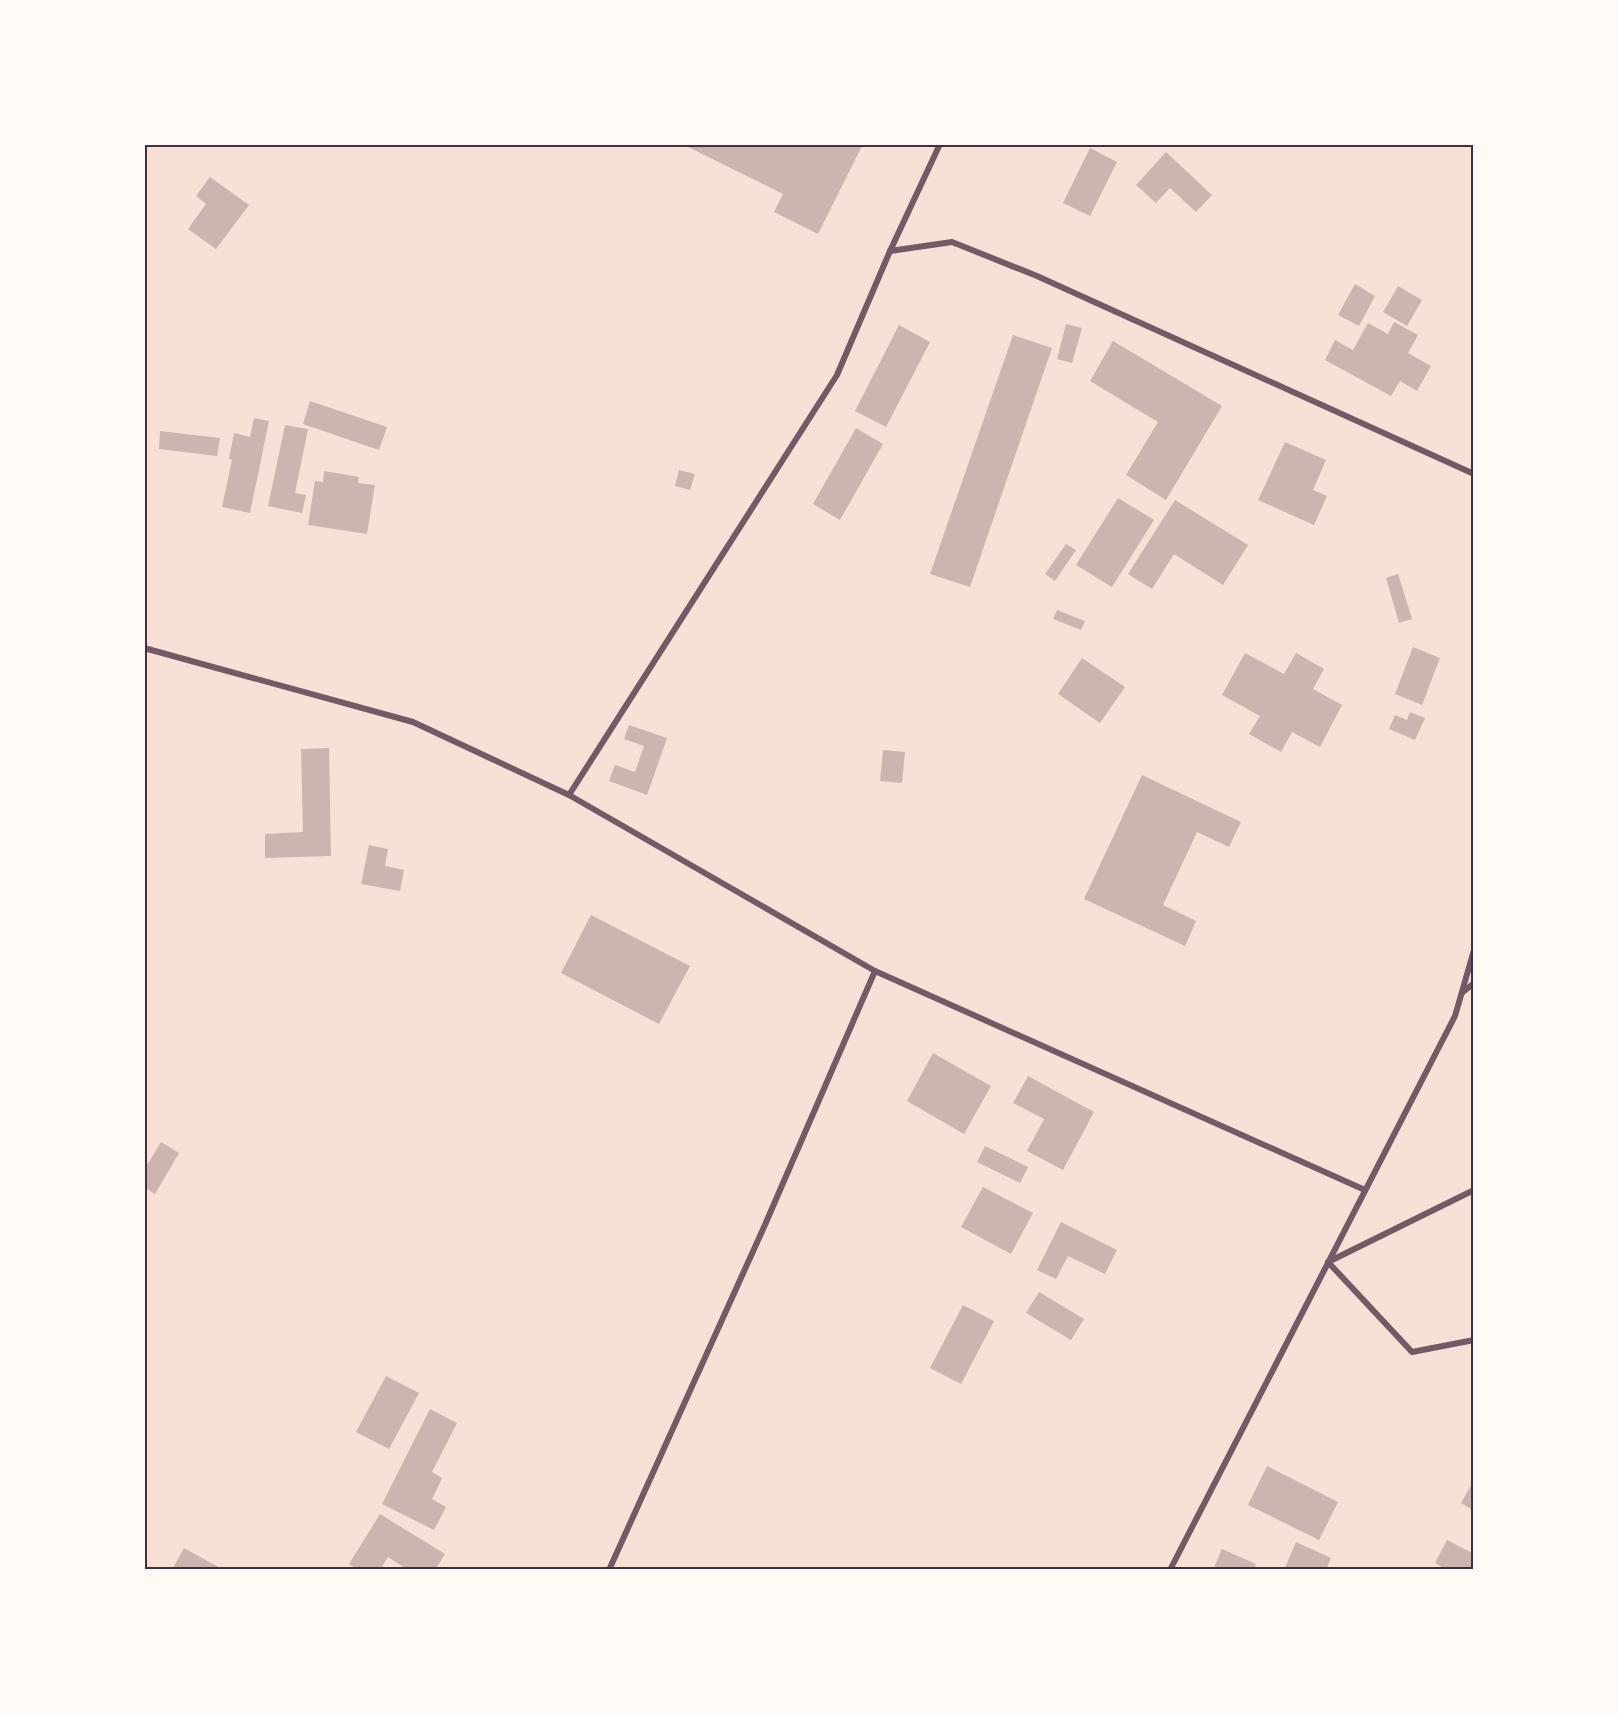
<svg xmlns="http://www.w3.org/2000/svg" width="1618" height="1714" font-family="Roboto,sans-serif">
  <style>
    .building { fill: #ccb4b1 }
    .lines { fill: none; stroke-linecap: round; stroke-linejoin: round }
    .minor { stroke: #755966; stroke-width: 6 }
    .neatline { fill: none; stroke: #4a2c40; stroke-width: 2 }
  </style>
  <rect width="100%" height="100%" fill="#f7e1d7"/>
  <!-- building -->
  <g class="building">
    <polygon points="687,144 863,144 818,234 774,212 783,194 686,146"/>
    <polygon points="1090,148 1117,162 1090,216 1063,203"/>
    <polygon points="1166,152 1212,195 1196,212 1170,188 1156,203 1136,185"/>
    <polygon points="210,177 249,205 216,249 188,229 206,204 196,196"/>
    <polygon points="1355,284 1375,296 1359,326 1338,315"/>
    <polygon points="1398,286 1422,300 1407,326 1383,312"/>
    <polygon points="1394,322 1418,335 1408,353 1431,366 1417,391 1400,381 1391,396 1325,360 1335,340 1353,350 1368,323 1388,334"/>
    <polygon points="1066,324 1082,328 1072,363 1057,359"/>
    <polygon points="899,325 930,342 886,427 855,411"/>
    <polygon points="1013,335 1052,348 970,587 930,574"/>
    <polygon points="1113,341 1222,406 1166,500 1126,475 1158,422 1090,381"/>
    <polygon points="310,401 387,427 379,450 303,424"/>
    <polygon points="254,418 269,421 250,513 222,507 232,460 229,459 234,433 250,437"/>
    <polygon points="285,425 308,429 295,493 306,495 302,513 268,506"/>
    <polygon points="856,428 883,444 840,520 813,504"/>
    <polygon points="160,431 220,438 217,456 159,449"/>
    <polygon points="1285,442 1326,460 1313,490 1327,496 1314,525 1258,500"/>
    <polygon points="679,470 695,474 690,490 675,486"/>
    <polygon points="324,471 359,477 358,483 375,485 367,534 308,525 315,481 323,482"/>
    <polygon points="1118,498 1154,520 1112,587 1076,565"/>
    <polygon points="1175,500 1248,545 1223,585 1174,554 1152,589 1128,574"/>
    <polygon points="1066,544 1076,550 1055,581 1045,574"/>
    <polygon points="1398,574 1412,619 1399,623 1386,578"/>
    <polygon points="1057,610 1085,621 1081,630 1053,619"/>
    <polygon points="1413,647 1440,658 1422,705 1395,694"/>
    <polygon points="1245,653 1284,674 1296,653 1324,669 1313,689 1342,705 1320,747 1292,732 1281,752 1249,734 1260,716 1222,695"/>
    <polygon points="1082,658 1125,687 1100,723 1058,694"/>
    <polygon points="1410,712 1425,718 1415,740 1389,729 1395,715 1407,720"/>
    <polygon points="629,725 667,738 647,795 609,781 615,765 635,772 644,746 624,739"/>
    <polygon points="329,748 331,856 265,858 265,834 303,832 301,749"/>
    <polygon points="883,750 905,752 902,783 880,781"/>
    <polygon points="1142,775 1241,822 1229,847 1197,832 1163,905 1196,921 1185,946 1084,899"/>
    <polygon points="369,845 388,849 385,866 404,870 400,891 361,884"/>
    <polygon points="591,915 690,966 659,1024 561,973"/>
    <polygon points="933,1053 991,1086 964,1134 907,1101"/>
    <polygon points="1028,1076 1094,1112 1063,1170 1027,1151 1044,1119 1013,1103"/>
    <polygon points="161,1142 179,1153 155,1194 144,1187 144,1170"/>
    <polygon points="985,1146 1028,1167 1020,1183 977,1162"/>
    <polygon points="983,1187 1033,1213 1011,1254 961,1227"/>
    <polygon points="1061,1222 1117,1250 1105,1274 1068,1256 1056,1279 1037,1270"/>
    <polygon points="1039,1292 1084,1319 1071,1340 1026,1313"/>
    <polygon points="963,1305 994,1321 961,1384 930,1368"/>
    <polygon points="386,1376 419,1393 389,1449 356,1432"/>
    <polygon points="430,1409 457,1423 432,1472 442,1478 432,1499 446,1507 434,1530 382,1504"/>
    <polygon points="1267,1466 1338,1502 1319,1540 1248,1505"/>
    <polygon points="1474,1480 1474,1511 1461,1503"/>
    <polygon points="380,1514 445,1554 435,1570 408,1570 388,1557 380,1570 359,1570 349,1564"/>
    <polygon points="1447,1540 1474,1554 1474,1570 1447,1570 1435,1563"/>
    <polygon points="1296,1542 1331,1558 1326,1570 1284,1570"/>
    <polygon points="184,1548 224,1570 172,1570"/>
    <polygon points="1222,1549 1256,1564 1253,1570 1213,1570"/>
  </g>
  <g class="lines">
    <!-- minor -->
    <g class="minor">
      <polyline points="890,251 952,242 1037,276 1474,474"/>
      <polyline points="144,648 413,722 569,795 875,971 1365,1190"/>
      <polyline points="569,795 837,375 890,251 940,144"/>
      <polyline points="1463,992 1474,983"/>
      <polyline points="1474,1190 1328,1262 1412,1352 1474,1340"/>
      <polyline points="609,1570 764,1227 875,971"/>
      <polyline points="1170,1570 1455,1016 1474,950"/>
    </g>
  </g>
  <!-- border -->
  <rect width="1618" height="1714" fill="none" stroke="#fffaf5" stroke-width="291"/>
  <rect x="146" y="146" width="1326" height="1422" class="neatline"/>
</svg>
